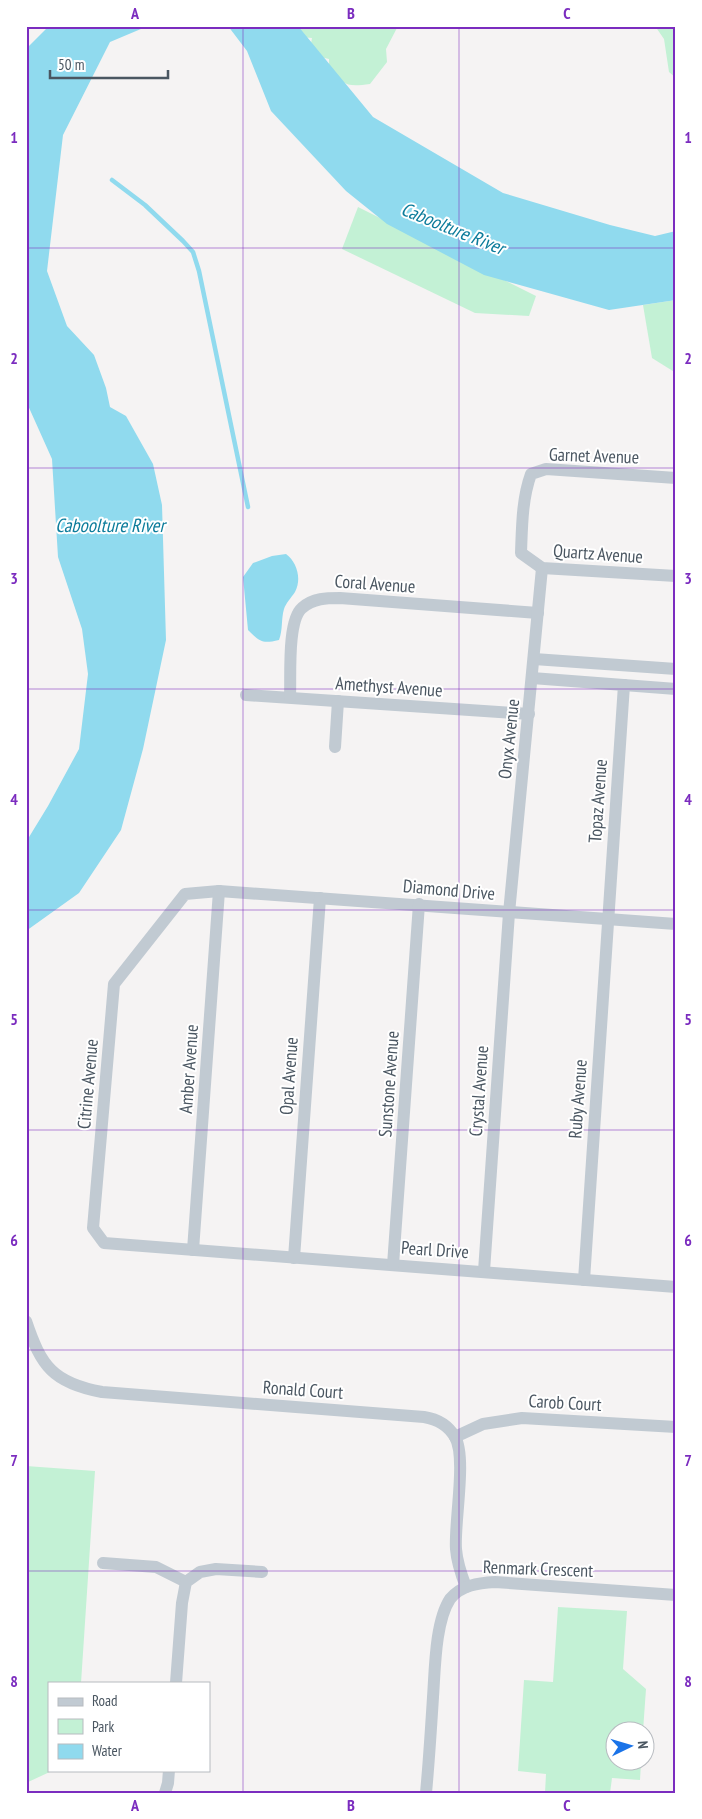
<svg xmlns="http://www.w3.org/2000/svg" width="702" height="1819" font-family="'PT Sans Narrow',sans-serif">
  <style>
    .green { fill: #c3f1d5 }
    .water { fill: #90daee }
    .lines { fill: none; stroke-linecap: round; stroke-linejoin: round }
    .stream { stroke: #90daee; stroke-width: 4.5 }
    .minor { stroke: #c1cad2; stroke-width: 12 }
    .grid { fill: none; stroke: #7b2cbf; stroke-width: 1; stroke-opacity: 0.55 }
    .labels { text-anchor: middle; stroke-width: 4; stroke-linejoin: round; paint-order: stroke }
    .street-label { font-size: 18px; fill: #4a5661; stroke: #fff }
    .water-label { font-size: 19px; font-style: italic; fill: #0c7c9b; stroke: #fff }
    .neatline { fill: none; stroke: #7b2cbf; stroke-width: 2 }
    .grid-label { font-size: 16px; text-anchor: middle; font-weight: bold; fill: #7b2cbf }
  </style>
  <rect width="100%" height="100%" fill="#f5f3f3"/>
  <!-- green -->
  <g class="green">
    <path d="M291,26H398L386,49L387,62L370,84C348,87 343,86 329,68V59L316,56L310,49L312,38L300,37Z"/>
    <polygon points="655,26 676,26 676,78 669,72 664,39"/>
    <polygon points="358,207 536,296 529,316 475,313 342,249"/>
    <polygon points="676,300 676,373 652,358 643,305"/>
    <polygon points="26,1466 95,1471 81,1683 49,1683 49,1770 54,1770 26,1783"/>
    <polygon points="558,1607 627,1611 623,1669 646,1689 643,1731 614,1732 614,1762 641,1762 640,1780 612,1778 610,1793 545,1793 546,1774 518,1771 524,1680 553,1682"/>
  </g>
  <!-- water -->
  <g class="water">
    <polygon points="49,26 148,26 110,42 63,135 47,271 67,326 94,355 106,388 110,407 126,416 153,464 162,505 166,640 143,749 121,830 79,893 26,931 26,842 48,806 79,749 88,674 82,629 58,557 52,459 26,401 26,49"/>
    <polygon points="228,26 298,26 373,117 503,193 610,225 655,236 676,231 676,300 609,310 484,275 387,224 346,191 271,111 247,51"/>
    <path d="M286,554C297,562 302,579 295,592C291,598 286,603 284,609C281,619 283,630 279,640C262,644 260,642 248,630L243,577L253,563L272,556Z"/>
  </g>
  <g class="lines">
    <!-- stream -->
    <polyline class="stream" points="112,180 145,205 183,241 193,252 199,271 248,507"/>
    <!-- minor -->
    <g class="minor">
      <path d="M676,478L546,469L531,474C522,499 522,526 521,553L542,568L676,576"/>
      <polyline points="534,659 676,669"/>
      <polyline points="532,678 676,689"/>
      <polyline points="246,695 529,714"/>
      <path d="M290,697C291,677 287,621 302,608C313,598 327,598 340,598L538,613"/>
      <polyline points="335,747 338,701"/>
      <polyline points="676,924 219,891 185,894 114,984 93,1228 104,1243 676,1287"/>
      <polyline points="193,1250 219,891"/>
      <polyline points="294,1258 320,898"/>
      <polyline points="393,1265 419,904"/>
      <polyline points="484,1271 509,913 542,568"/>
      <polyline points="584,1280 624,685"/>
      <path d="M26,1321C41,1366 53,1383 102,1392L424,1417C437,1419 448,1425 455,1437C467,1457 454,1523 456,1549C457,1563 461,1574 466,1587"/>
      <polyline points="455,1437 483,1424 522,1418 676,1427"/>
      <polyline points="103,1563 156,1567 186,1582"/>
      <polyline points="176,1683 182,1603 186,1582 200,1572 216,1569 262,1572"/>
      <polyline points="165,1793 168,1783 169,1770"/>
      <path d="M426,1793C429,1761 431,1729 433,1697C435,1670 435,1622 450,1599C461,1585 479,1583 495,1582L676,1595"/>
    </g>
  </g>
  <!-- grid -->
  <path class="grid" d="M243,26V1793M459,26V1793M26,248H676M26,468H676M26,689H676M26,910H676M26,1130H676M26,1350H676M26,1571H676"/>
  <g class="labels">
    <!-- street labels -->
    <g class="street-label">
      <text transform="translate(594 456) rotate(2)" y="6">Garnet Avenue</text>
      <text transform="translate(598 554) rotate(4)" y="6">Quartz Avenue</text>
      <text transform="translate(375 584) rotate(4)" y="6">Coral Avenue</text>
      <text transform="translate(389 687) rotate(4)" y="6">Amethyst Avenue</text>
      <text transform="translate(509 739) rotate(-84)" y="6">Onyx Avenue</text>
      <text transform="translate(598 801) rotate(-86)" y="6">Topaz Avenue</text>
      <text transform="translate(449 890) rotate(5)" y="6">Diamond Drive</text>
      <text transform="translate(189 1069) rotate(-86)" y="6">Amber Avenue</text>
      <text transform="translate(289 1076) rotate(-86)" y="6">Opal Avenue</text>
      <text transform="translate(88 1084) rotate(-85)" y="6">Citrine Avenue</text>
      <text transform="translate(389 1084) rotate(-86)" y="6">Sunstone Avenue</text>
      <text transform="translate(479 1091) rotate(-86)" y="6">Crystal Avenue</text>
      <text transform="translate(578 1099) rotate(-86)" y="6">Ruby Avenue</text>
      <text transform="translate(435 1250) rotate(4)" y="6">Pearl Drive</text>
      <text transform="translate(303 1390) rotate(4)" y="6">Ronald Court</text>
      <text transform="translate(565 1403) rotate(3)" y="6">Carob Court</text>
      <text transform="translate(538 1569) rotate(2)" y="6">Renmark Crescent</text>
    </g>
    <!-- water labels -->
    <g class="water-label">
      <text transform="translate(453 228) rotate(22)" y="7">Caboolture River</text>
      <text x="110" y="532">Caboolture River</text>
    </g>
  </g>
  <!-- border -->
  <rect width="702" height="1819" fill="none" stroke="#ffffff" stroke-width="55"/>
  <!-- legend -->
  <rect x="48" y="1682" width="162" height="90" fill="#ffffff" stroke="#b7bbc0"/>
  <rect x="58" y="1698" width="25" height="8" fill="#c1cad2" stroke="#b7bbc0"/>
  <text x="92" y="1706" font-size="15" fill="#4a5661">Road</text>
  <rect x="58" y="1719" width="25" height="15" fill="#c3f1d5" stroke="#b7bbc0"/>
  <text x="92" y="1732" font-size="15" fill="#4a5661">Park</text>
  <rect x="58" y="1744" width="25" height="15" fill="#90daee" stroke="#b7bbc0"/>
  <text x="92" y="1756" font-size="15" fill="#4a5661">Water</text>
  <!-- north arrow -->
  <g transform="translate(630 1746) rotate(85)"><circle r="24" fill="#ffffff" stroke="#b7bbc0"/>
  <path d="M0-4L9 19L0 12L-9 19Z" fill="#1a73e8"/>
  <text y="-8" font-size="14" font-weight="bold" text-anchor="middle" fill="#4a5661">N</text>
  </g>
  <!-- scale -->
  <path d="M50 70v8h118v-8" fill="none" stroke="#4a5661" stroke-width="2.5"/>
  <text x="58" y="70" font-size="15" fill="#4a5661" stroke="#ffffff" stroke-width="4" paint-order="stroke">50 m</text>
  <rect x="28" y="28" width="646" height="1764" class="neatline"/>
  <g class="grid-label">
    <text x="135" y="19">A</text>
    <text x="351" y="19">B</text>
    <text x="567" y="19">C</text>
    <text x="14" y="143">1</text>
    <text x="688" y="143">1</text>
    <text x="14" y="364">2</text>
    <text x="688" y="364">2</text>
    <text x="14" y="584">3</text>
    <text x="688" y="584">3</text>
    <text x="14" y="805">4</text>
    <text x="688" y="805">4</text>
    <text x="14" y="1025">5</text>
    <text x="688" y="1025">5</text>
    <text x="14" y="1246">6</text>
    <text x="688" y="1246">6</text>
    <text x="14" y="1466">7</text>
    <text x="688" y="1466">7</text>
    <text x="14" y="1687">8</text>
    <text x="688" y="1687">8</text>
    <text x="135" y="1811">A</text>
    <text x="351" y="1811">B</text>
    <text x="567" y="1811">C</text>
  </g>
</svg>
